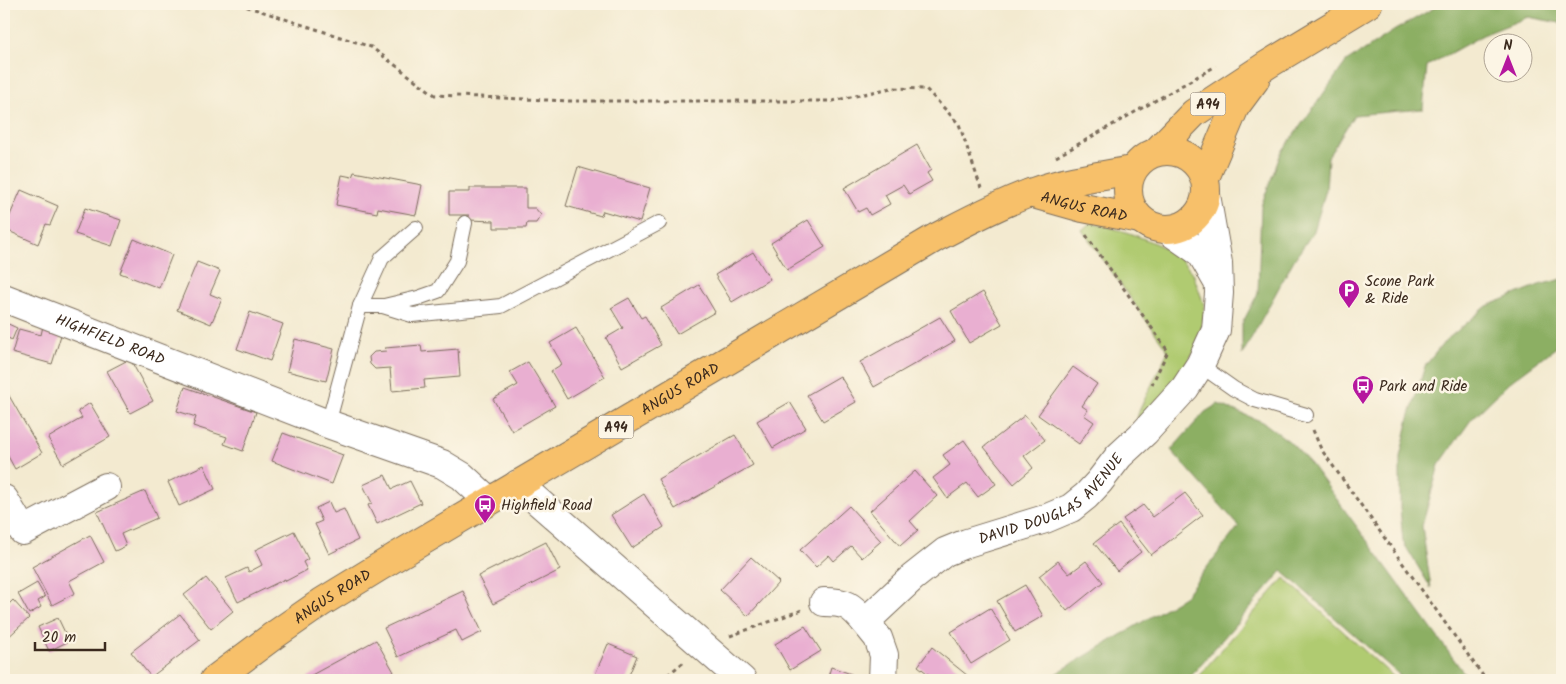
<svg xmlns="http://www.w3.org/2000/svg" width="1566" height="684" font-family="Kalam,sans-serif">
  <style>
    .green { fill: #b0cb71; stroke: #767a48 }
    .forest { fill: #8caf63; stroke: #646c40 }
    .building { fill: #e9afd1 }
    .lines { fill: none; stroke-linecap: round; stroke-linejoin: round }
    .service-casing { stroke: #7b6d5c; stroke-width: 16 }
    .minor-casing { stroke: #7b6d5c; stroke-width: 30 }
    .primary-casing { stroke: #7b6d5c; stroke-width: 30 }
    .path { stroke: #7b6d5c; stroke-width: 3; stroke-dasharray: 4 4; stroke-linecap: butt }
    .service { stroke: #fff; stroke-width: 14 }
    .minor { stroke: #fff; stroke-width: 28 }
    .primary { stroke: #f7c06b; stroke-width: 28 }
    .labels { text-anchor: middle; stroke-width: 5; stroke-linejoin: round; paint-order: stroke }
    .shield { fill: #fcf5e5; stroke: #75675a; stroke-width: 1 }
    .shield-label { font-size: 14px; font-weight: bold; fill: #3b2a1e }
    .street-label { font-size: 15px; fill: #3b2a1e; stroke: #fcf5e5 }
    .poi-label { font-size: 15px; fill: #3b2a1e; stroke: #fcf5e5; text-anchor: start }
  </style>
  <rect width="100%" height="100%" fill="#fcf5e5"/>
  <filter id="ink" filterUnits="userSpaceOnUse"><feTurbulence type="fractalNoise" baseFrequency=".02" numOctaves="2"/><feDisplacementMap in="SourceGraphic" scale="10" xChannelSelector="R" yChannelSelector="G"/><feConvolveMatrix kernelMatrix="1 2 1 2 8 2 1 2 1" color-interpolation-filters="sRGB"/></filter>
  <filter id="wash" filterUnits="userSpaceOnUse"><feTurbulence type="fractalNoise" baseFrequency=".0096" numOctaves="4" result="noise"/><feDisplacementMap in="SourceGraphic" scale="20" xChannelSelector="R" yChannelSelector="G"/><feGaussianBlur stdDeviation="1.12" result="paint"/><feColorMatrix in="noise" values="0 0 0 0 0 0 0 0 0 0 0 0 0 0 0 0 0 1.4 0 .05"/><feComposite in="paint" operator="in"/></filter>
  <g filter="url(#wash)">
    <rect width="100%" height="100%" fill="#f3ead0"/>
    <!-- green -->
    <g class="green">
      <polygon points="1091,222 1130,233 1159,245 1180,258 1193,274 1205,307 1202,327 1197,347 1164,399 1137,419 1139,411 1168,351 1082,230"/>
      <polygon points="1284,578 1397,680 1195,680"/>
    </g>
    <!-- forest -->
    <g class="forest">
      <polygon points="1441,4 1562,4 1562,27 1560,23 1528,17 1483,35 1427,66 1423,109 1354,115 1328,157 1326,190 1314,231 1294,260 1242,355 1242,324 1258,293 1261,206 1281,153 1346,62 1395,30"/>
      <polygon points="1562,279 1562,343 1510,382 1471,420 1439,465 1422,526 1431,588 1403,542 1400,508 1400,457 1409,418 1425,366 1445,341 1487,306 1539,285"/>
      <polygon points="1218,404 1263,422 1290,442 1311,464 1469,680 1405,680 1282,571 1187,680 1047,680 1047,679 1184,597 1239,526 1171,450 1205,412"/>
    </g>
    <g id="blocks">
      <!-- building -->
      <g class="building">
        <polygon points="917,145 931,170 927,173 932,181 909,194 903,185 885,195 890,204 870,215 866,208 858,212 844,188"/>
        <polygon points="578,167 650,188 640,222 603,211 601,216 566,206"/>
        <polygon points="354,172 422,185 416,215 378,208 377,213 336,205 342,175 352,177"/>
        <polygon points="470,188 526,188 526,208 535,208 541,215 536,223 527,223 526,228 494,228 494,221 469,220 469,215 449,215 449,192 470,192"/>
        <polygon points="21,190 58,206 50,225 46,224 38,244 4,229"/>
        <polygon points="85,208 121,220 112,246 75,234"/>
        <polygon points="808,220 825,247 787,270 771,243"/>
        <polygon points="134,239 172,255 159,288 120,273"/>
        <polygon points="753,252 770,279 732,302 715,275"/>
        <polygon points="197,262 220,271 210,294 222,299 211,324 177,310"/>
        <polygon points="699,285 715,312 677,334 661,308"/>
        <polygon points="983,292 1002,324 969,343 951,311"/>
        <polygon points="629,298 641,318 645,316 661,345 622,367 606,338 623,328 611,308"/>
        <polygon points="250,312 283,324 270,361 237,349"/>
        <polygon points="940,317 955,341 874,387 860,362"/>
        <polygon points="4,322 17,328 12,340 4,336"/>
        <polygon points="43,326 62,332 52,364 12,353 19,329 41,335"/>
        <polygon points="576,328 605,377 567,399 551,371 562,364 550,343"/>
        <polygon points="295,339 334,349 326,381 287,371"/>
        <polygon points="421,345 422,352 458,349 460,377 424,380 425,388 392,391 390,368 375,369 370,364 369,357 374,352 386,351 385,348"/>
        <polygon points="130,359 153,401 130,413 107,371"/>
        <polygon points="528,362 555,406 512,431 493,399 518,385 510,372"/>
        <polygon points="1073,367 1097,384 1082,406 1088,410 1084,415 1094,422 1079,444 1038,415"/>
        <polygon points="840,376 856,402 823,421 807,395"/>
        <polygon points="4,387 42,453 15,469 4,449"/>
        <polygon points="185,387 256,412 243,451 224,444 227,437 193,426 196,417 177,411"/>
        <polygon points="790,402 806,428 773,448 757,421"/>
        <polygon points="90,403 110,437 63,464 48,438 82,418 78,411"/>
        <polygon points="1025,415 1045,440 1024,456 1033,468 1014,484 984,447"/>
        <polygon points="283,433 343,455 332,484 272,461"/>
        <polygon points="735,435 753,465 675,509 658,479"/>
        <polygon points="964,440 996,484 978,497 967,483 947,498 933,478 950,465 943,455"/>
        <polygon points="204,465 215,489 179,506 168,482"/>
        <polygon points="915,471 937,496 910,521 918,530 900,546 870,511"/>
        <polygon points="385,475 392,489 410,481 421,503 377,524 368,505 372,503 363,485"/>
        <polygon points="145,491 157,518 121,534 126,546 115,551 97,512"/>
        <polygon points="1185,493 1203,515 1151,555 1123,519 1143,505 1153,517"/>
        <polygon points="644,494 664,527 632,548 611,515"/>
        <polygon points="329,502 334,513 344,509 358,540 329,554 315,524 322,521 316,508"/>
        <polygon points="849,506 881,541 862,558 851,546 834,561 829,555 816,567 800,550"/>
        <polygon points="1119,524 1141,552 1117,571 1094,543"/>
        <polygon points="294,531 308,559 303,562 307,570 286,581 285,579 238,602 226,578 247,568 249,572 262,565 255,550"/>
        <polygon points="90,535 104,562 69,581 75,593 52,605 32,567"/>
        <polygon points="546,542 560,570 493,604 478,576"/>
        <polygon points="751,557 779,582 748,616 720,590"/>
        <polygon points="1058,561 1069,574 1086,561 1103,582 1067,611 1039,576"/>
        <polygon points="206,578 233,611 211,629 184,595"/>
        <polygon points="37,583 45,597 38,601 41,607 29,614 18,594"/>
        <polygon points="1025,585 1043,616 1015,632 997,601"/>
        <polygon points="463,591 482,632 462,642 456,630 398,657 384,628"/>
        <polygon points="13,600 29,618 4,641 4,609"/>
        <polygon points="990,608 1010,640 971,664 951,632"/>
        <polygon points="180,614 200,640 151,677 131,652"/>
        <polygon points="58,618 69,641 49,651 38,627"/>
        <polygon points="805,626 821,651 790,670 775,644"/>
        <polygon points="376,640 394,672 379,680 377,676 369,680 310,680 308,677"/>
        <polygon points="608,644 637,656 627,680 601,680 594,677"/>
        <polygon points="932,647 973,680 930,680 932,677 918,666"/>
        <polygon points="831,667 854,675 852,680 827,680"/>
      </g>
    </g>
  </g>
  <g filter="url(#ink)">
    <use href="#blocks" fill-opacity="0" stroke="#7b6d5c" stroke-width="1"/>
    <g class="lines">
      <!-- service casing -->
      <g class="service-casing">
        <g id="service">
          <polyline points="360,306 382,258 416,228"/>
          <polyline points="384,306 418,298 438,291 457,261 465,223"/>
          <polyline points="1200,365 1234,389 1255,400 1306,415"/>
          <polyline points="328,424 360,306 383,306 412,315 501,306 659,223"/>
        </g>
      </g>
      <!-- minor casing -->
      <g class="minor-casing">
        <g id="minor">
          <polyline points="1168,230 1201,253 1216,279"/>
          <path id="s1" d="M4,298L328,424L442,464L462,476L489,501"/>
          <polyline points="518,484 742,680"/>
          <polyline points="4,499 23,531 106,487"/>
          <path d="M824,602C846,602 851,605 865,622"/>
          <path id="s2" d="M883,680L884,655L878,638L865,622L912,578L945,552L967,543L1045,519L1071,508L1086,496L1099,482L1119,456L1145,432L1185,388L1200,365L1216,330L1219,293L1218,263L1206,195"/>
        </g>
      </g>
      <!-- primary casing -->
      <g class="primary-casing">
        <g id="primary">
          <circle cx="1167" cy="190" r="39"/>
          <polyline points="1157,151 1194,113 1267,65 1368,4"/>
          <polyline points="1205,178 1235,107 1255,80"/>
          <path id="s3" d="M1030,193L1083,208L1140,219"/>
          <path id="s4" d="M214,680L273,636L322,602L397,556L935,238C966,222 997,205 1030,193C1063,181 1098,176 1132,170"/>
        </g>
      </g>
      <!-- path -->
      <g class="path">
        <polyline points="239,4 371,47 435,95 569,101 833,101 891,88 926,89 959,124 981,188"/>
        <polyline points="1056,157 1216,66"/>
        <polyline points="1086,235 1168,351 1152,384"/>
        <polyline points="1313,430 1321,449 1486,680"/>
        <polyline points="730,636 802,610"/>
        <polyline points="661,680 684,662"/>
      </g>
      <!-- service -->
      <use href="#service" class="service"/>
      <!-- minor -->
      <use href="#minor" class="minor"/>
      <!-- primary -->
      <use href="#primary" class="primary"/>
    </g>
  </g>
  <!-- icons -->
  <defs>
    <g id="parking-pin" transform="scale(1.125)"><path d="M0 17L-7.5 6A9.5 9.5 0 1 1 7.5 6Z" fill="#b5179e" stroke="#fcf5e5"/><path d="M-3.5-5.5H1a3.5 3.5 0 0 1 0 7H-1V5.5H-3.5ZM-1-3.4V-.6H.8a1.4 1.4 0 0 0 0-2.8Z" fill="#fff"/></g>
    <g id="bus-pin" transform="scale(1.125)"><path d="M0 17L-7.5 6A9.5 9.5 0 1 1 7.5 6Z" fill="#b5179e" stroke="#fcf5e5"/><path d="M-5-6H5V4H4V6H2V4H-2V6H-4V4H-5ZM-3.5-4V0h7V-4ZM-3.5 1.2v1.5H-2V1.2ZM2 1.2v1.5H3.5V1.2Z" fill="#fff"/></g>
  </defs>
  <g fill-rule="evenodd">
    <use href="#parking-pin" x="1349" y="290"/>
    <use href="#bus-pin" x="1363" y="386"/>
    <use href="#bus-pin" x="485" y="505"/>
  </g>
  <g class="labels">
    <!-- shield labels -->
    <g class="shield">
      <rect x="1190.5" y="92.5" width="35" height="23" rx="4"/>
      <rect x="598.5" y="415.5" width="35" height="23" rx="4"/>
    </g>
    <g class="shield-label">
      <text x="1208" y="109">A94</text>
      <text x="616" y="432">A94</text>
    </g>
    <!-- street labels -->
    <g class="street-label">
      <text dy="5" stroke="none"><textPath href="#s3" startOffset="56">ANGUS ROAD</textPath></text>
      <text dy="5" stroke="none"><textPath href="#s1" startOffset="114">HIGHFIELD ROAD</textPath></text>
      <text dy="5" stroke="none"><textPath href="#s4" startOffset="550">ANGUS ROAD</textPath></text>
      <text dy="5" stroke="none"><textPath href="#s2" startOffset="291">DAVID DOUGLAS AVENUE</textPath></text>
      <text dy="5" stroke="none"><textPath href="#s4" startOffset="145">ANGUS ROAD</textPath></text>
    </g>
    <!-- poi labels -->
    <g class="poi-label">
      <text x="1365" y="286">Scone Park<tspan x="1365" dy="17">&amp; Ride</tspan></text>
      <text x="1379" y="391">Park and Ride</text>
      <text x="501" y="510">Highfield Road</text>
    </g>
  </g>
  <!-- margin -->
  <rect width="1566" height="684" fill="none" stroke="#fcf5e5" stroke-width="20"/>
  <!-- north arrow -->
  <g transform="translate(1508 58)"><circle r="24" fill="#fcf5e5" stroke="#afa495"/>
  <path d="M0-4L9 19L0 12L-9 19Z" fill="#b5179e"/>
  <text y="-8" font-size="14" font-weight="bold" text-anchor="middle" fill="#3b2a1e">N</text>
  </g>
  <!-- scale -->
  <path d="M35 642v8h70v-8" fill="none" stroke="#3b2a1e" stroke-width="2.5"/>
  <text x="42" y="642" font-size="15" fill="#3b2a1e" stroke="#fcf5e5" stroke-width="4" paint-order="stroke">20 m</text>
</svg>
